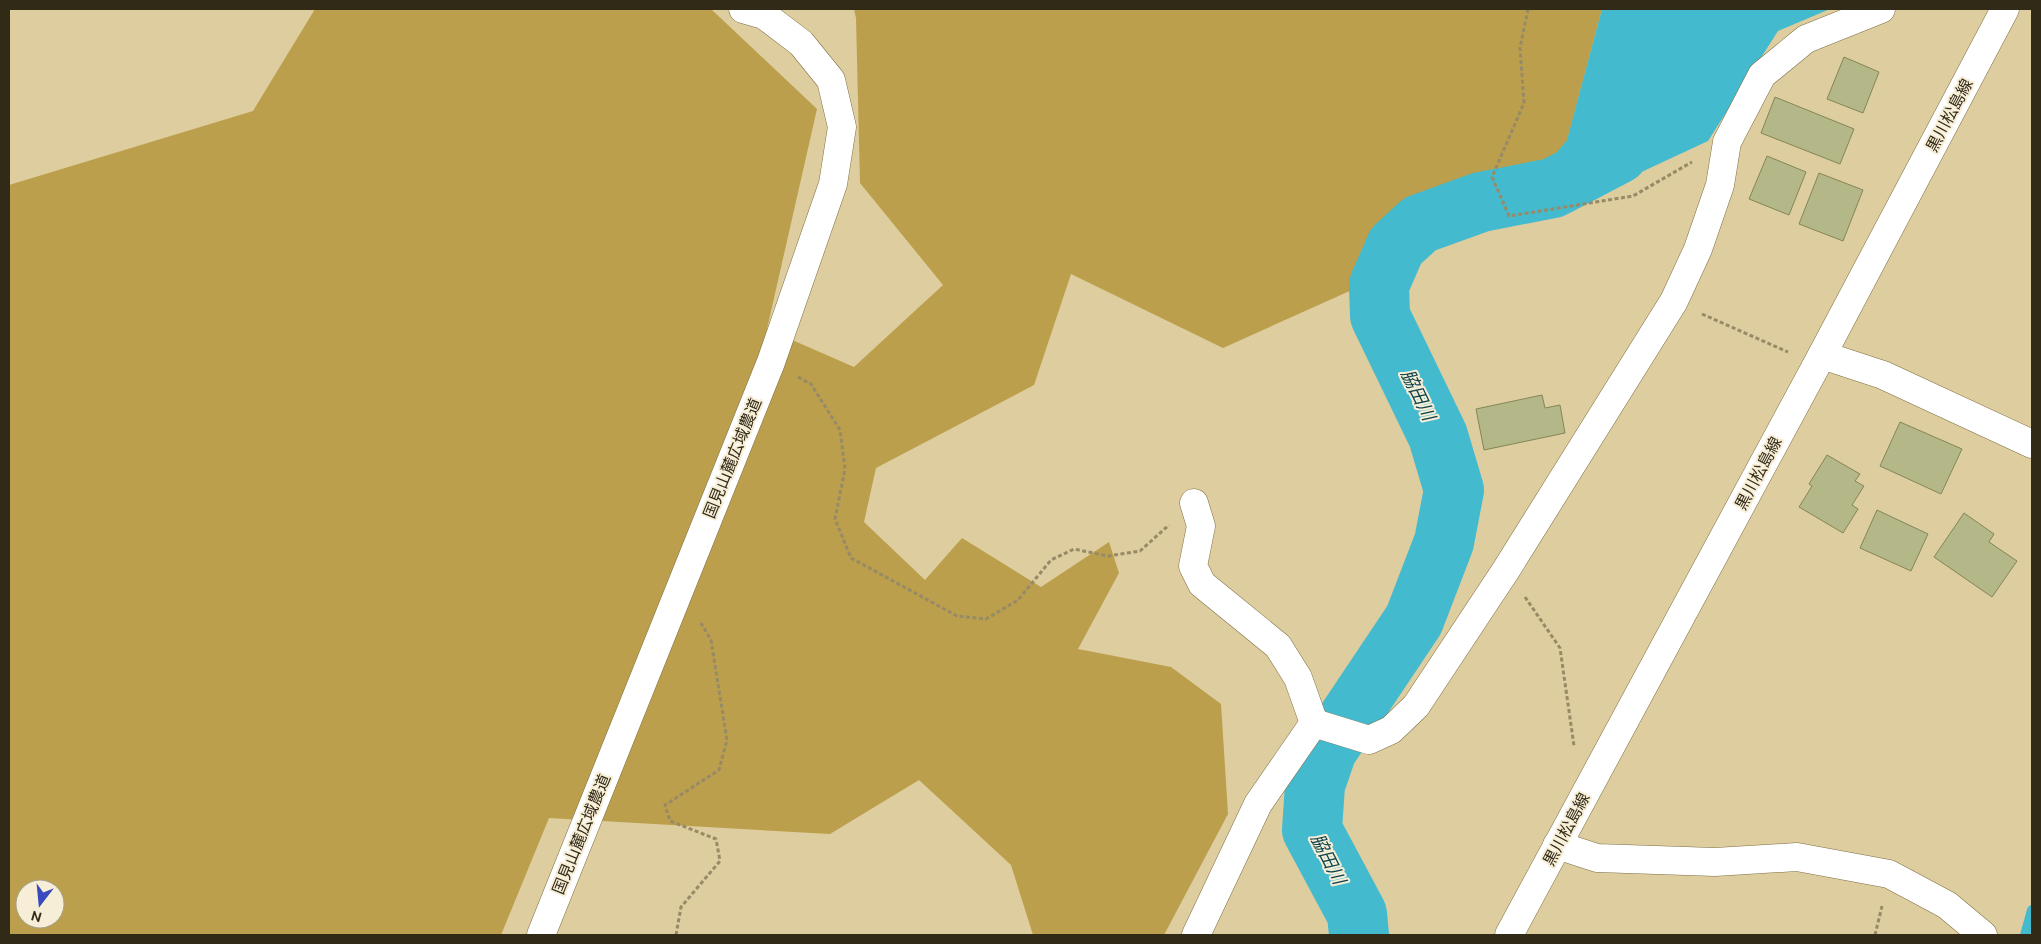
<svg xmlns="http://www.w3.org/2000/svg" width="2041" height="944" font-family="Ubuntu,'Noto Sans JP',sans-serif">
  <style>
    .forest { fill: #bb9f4c; fill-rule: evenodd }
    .water { fill: #44bacf }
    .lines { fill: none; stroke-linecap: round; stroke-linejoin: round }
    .stream { stroke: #44bacf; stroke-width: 10 }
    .river { stroke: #44bacf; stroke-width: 60 }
    .building { fill: #b4b788; stroke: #838658 }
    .street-casing { stroke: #7e6f43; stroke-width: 29 }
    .secondary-casing { stroke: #7e6f43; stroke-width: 29 }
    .path { stroke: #978a67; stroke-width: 3; stroke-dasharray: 4 2.5; stroke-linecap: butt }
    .street { stroke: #fff; stroke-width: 28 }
    .secondary { stroke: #fff; stroke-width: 28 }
    .labels { text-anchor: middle; stroke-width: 4; stroke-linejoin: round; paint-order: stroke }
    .street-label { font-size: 16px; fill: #312a17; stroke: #f7eed7 }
    .water-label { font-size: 18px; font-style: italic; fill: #11464e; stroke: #f7eed7 }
  </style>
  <rect width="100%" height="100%" fill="#decd9e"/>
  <!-- forest -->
  <path class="forest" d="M315,9H711L817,109L767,329L854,367L943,285L860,183L856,18L854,9H1602L1567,141L1535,179L1409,216L1363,285L1223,348L1071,274L1034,385L876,468L864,522L925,580L962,538L1041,587L1109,542L1119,573L1078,649L1171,667L1221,704L1228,814L1164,935H1033L1011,865L919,780L830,834L549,818L501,935H9V185L253,111ZM25,889H55V919H25Z"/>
  <!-- water -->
  <polygon class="water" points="1602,9 1830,9 1778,31 1708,141 1620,182 1549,196 1535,179 1567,140"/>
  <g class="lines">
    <!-- stream -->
    <polyline class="stream" points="2025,935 2032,910"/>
    <!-- river -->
    <polyline class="river" points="1359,935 1357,914 1312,830 1315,785 1327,750 1414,620 1444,542 1454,490 1438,436 1380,316 1379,285 1396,246 1420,224 1481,202 1553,188 1618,154"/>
  </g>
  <!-- building -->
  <g class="building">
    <polygon points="1844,57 1879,72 1863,113 1827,99"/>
    <polygon points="1775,97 1854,129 1840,164 1761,133"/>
    <polygon points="1767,156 1806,172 1789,215 1749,199"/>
    <polygon points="1819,173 1863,190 1843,241 1799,224"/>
    <polygon points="1542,395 1545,408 1560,405 1565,433 1484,450 1476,409"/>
    <polygon points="1900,422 1962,449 1941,494 1880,466"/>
    <polygon points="1827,455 1860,474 1855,481 1864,486 1852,505 1858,509 1843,533 1799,507 1812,486 1809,484"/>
    <polygon points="1877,510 1928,534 1911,571 1860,548"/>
    <polygon points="1964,513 1994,534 1989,542 2017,561 1992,597 1934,557"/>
  </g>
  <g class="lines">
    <!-- street casing -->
    <g class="street-casing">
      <g id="street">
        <polyline points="1822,355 1883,375 2032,444"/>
        <polyline points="1194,503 1201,526 1193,566 1202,584 1278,646 1298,678 1314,723"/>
        <polyline points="1314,723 1369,740 1391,730 1416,706 1506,570 1674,301 1698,249 1720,185 1727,142 1762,75 1806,39 1881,9"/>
        <polyline points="1557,845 1597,858 1715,862 1797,857 1889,874 1947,905 1983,935"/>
        <polyline points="1196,935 1258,804 1314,723"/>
      </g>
    </g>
    <!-- secondary casing -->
    <g class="secondary-casing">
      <g id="secondary">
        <polyline points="541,935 771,362 833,184 842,127 831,80 801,43 764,15 743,9"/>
        <polyline points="1509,935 1822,355 2005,9"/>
      </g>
    </g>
    <!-- path -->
    <g class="path">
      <polyline points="1528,9 1520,48 1524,103 1492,177 1509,216 1633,196 1692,162"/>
      <polyline points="1702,314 1788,352"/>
      <polyline points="798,377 811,384 840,430 845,469 835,519 851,558 957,616 986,619 1018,600 1051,560 1074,549 1108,556 1140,551 1169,525"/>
      <polyline points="1525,597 1560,648 1574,746"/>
      <polyline points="676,935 681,907 720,861 716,839 670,821 665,805 719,770 727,740 711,640 701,623"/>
      <polyline points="1875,935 1882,906"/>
    </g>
    <!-- street -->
    <use href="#street" class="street"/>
    <!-- secondary -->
    <use href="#secondary" class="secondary"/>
  </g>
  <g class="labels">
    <!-- street labels -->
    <g class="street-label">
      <text transform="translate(1949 115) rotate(-62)" y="6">黒川松島線</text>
      <text transform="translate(732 458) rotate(-68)" y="6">国見山麓広域農道</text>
      <text transform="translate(1758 473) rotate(-62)" y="6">黒川松島線</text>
      <text transform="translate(1566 829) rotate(-62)" y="6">黒川松島線</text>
      <text transform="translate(581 834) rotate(-68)" y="6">国見山麓広域農道</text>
    </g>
    <!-- water labels -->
    <g class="water-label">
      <text transform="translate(1418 395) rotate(64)" y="6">脇田川</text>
      <text transform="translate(1328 859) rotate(63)" y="6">脇田川</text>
    </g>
  </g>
  <!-- border -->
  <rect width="2041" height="944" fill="none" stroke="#312a17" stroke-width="20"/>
  <!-- north arrow -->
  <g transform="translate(40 904) rotate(196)"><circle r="24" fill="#f7eed7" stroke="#a8a08a"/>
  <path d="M0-4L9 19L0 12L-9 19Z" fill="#384abc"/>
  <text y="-8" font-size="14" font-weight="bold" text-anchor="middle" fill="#312a17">N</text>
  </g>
</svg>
